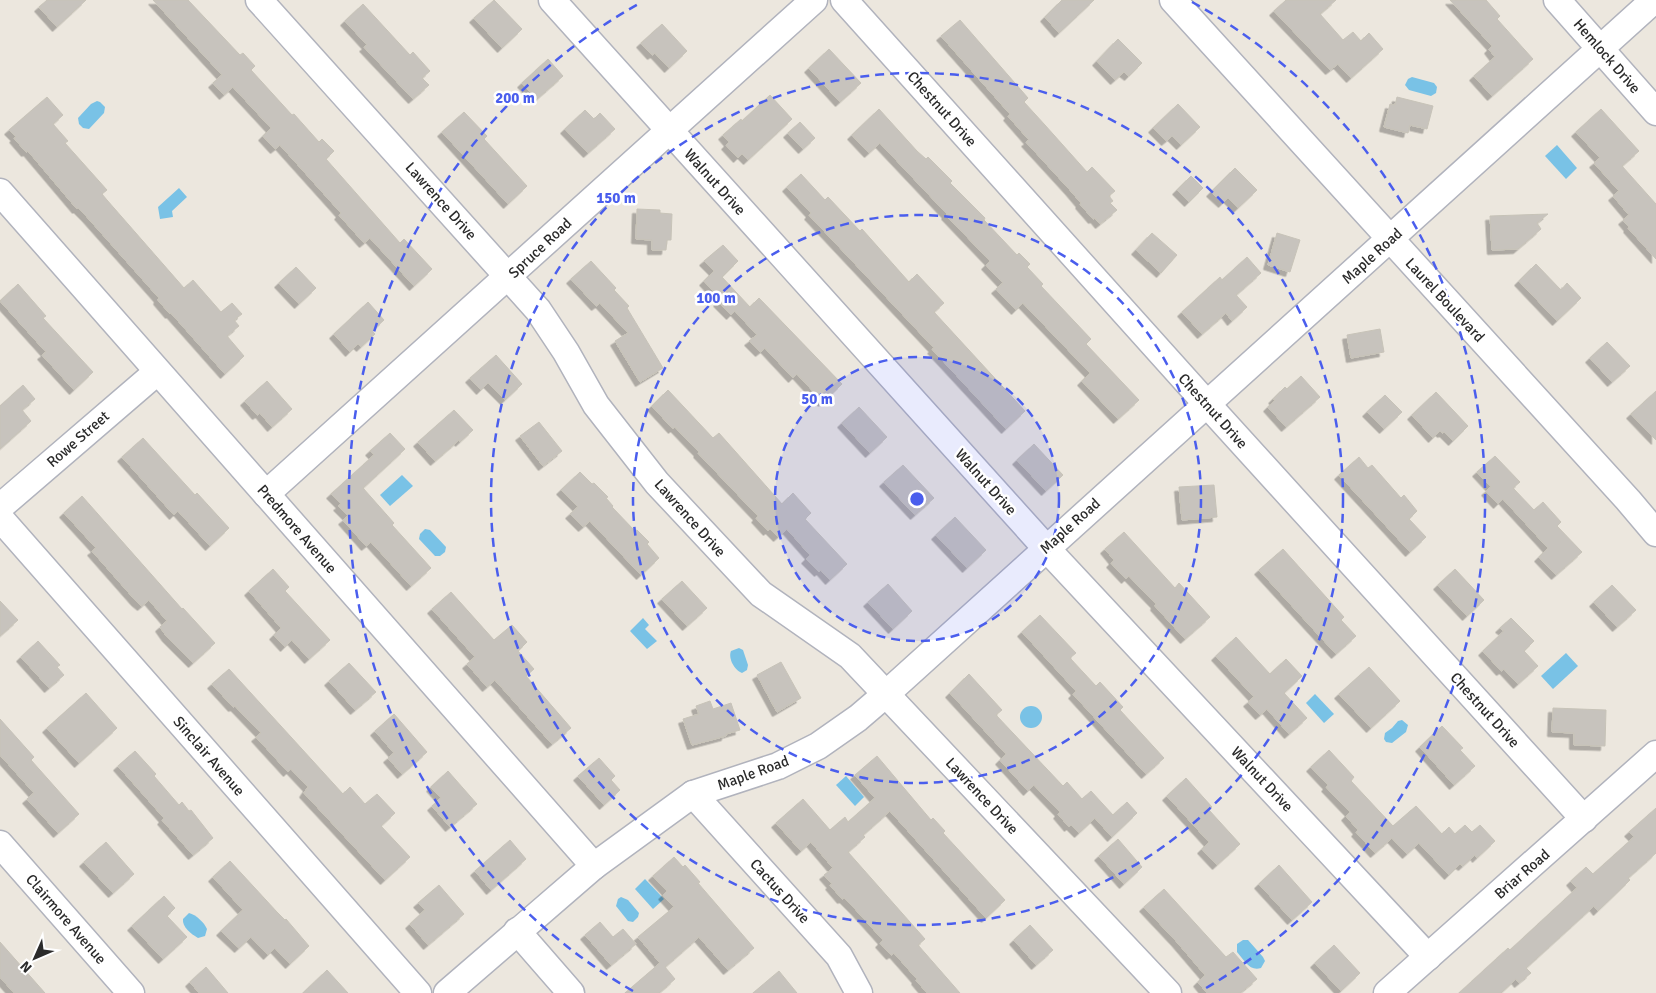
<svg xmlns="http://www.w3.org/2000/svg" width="1656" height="993" font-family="Signika,sans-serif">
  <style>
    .water { fill: #79c2e6 }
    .building { fill: #c7c3bd; stroke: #c7c3b8; filter: url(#shadow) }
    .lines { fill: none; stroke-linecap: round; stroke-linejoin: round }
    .minor-casing { stroke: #b1b3bd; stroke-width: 29 }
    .minor { stroke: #fff; stroke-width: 26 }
    .ring { fill: none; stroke: #4a5eed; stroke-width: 2.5; stroke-dasharray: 9 6 }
    .labels { text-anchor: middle; stroke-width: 5; stroke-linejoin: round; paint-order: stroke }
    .street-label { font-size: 15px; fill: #2b2b2b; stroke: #fff }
    .centre { fill: #4a5eed; stroke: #fff; stroke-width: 2.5 }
    .ring-label { font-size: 15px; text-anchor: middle; font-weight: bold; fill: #4a5eed; stroke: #fff; stroke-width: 5; stroke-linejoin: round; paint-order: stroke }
  </style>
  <defs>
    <filter id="shadow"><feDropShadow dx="-4.5" dy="4.5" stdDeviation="0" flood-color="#0004"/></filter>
  </defs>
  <rect width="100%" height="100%" fill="#ece7de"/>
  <!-- water -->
  <g class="water">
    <polygon points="1412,77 1434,83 1437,87 1436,93 1431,96 1409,90 1405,85 1408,79"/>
    <polygon points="97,101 100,102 105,107 104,113 89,129 83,128 79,124 78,118 91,104"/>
    <polygon points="1557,145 1577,168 1566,179 1545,156"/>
    <polygon points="179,188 187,197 172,211 173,217 160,219 158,207"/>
    <polygon points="402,475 413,486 390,506 380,495"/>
    <polygon points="425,529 430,530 446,547 445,552 440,556 435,556 419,539 420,534"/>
    <polygon points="643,618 649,625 645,629 657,641 647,649 630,631"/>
    <path d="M739,648L743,650L748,665L747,670L742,673C734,670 728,658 731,651Z"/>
    <polygon points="1566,653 1578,666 1553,689 1541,676"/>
    <polygon points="1315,694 1334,714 1324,723 1306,703"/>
    <circle cx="1031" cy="717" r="11"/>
    <polygon points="1402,720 1408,725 1406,732 1392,743 1386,742 1384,739 1385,733 1392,728 1398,721"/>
    <polygon points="846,776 864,797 855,806 836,785"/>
    <polygon points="645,879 664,899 653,909 635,889"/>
    <polygon points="621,897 628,900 639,913 638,917 633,922 628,921 616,906 618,899"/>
    <path d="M189,913C196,915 204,922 207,929L205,936L198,938C191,934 182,927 183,919Z"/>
    <path d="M1243,940H1248L1263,957L1265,961L1261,968C1250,972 1244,960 1237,952V944Z"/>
  </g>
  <!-- building -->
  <g class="building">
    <polygon points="47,0 86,0 57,27 39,7"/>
    <polygon points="153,0 188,0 240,55 243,53 255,66 251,70 292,115 294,114 319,142 322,139 334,151 326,159 400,243 404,239 432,269 414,286 370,238 364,243 339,215 341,213 280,145 275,149 263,136 271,128 233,87 224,95 213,83 222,75"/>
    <polygon points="494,0 522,29 502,48 474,18"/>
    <polygon points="1062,0 1094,0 1059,33 1045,17"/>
    <polygon points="1286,0 1336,0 1320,14 1343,40 1353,32 1361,41 1369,33 1383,49 1351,78 1338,64 1330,70 1274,11"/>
    <polygon points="1450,0 1486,0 1500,16 1497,19 1533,59 1492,96 1474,76 1495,57 1489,49 1492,46"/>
    <polygon points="363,4 410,55 413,52 430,71 422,78 429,85 413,99 364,47 367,45 345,21"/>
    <polygon points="960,20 1028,98 1024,102 1045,125 1087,172 1092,167 1115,191 1109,196 1113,201 1110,203 1117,210 1100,224 1095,218 1093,219 1080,204 1081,203 1070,190 1026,142 1029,140 1008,116 1010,114 941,36"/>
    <polygon points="662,24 687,51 669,68 655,53 652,55 641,43"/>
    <polygon points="1118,39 1142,63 1129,76 1124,72 1115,80 1097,61"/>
    <polygon points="829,49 861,83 840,102 809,68"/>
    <polygon points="548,59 563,76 537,99 522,83"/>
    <polygon points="770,95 792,119 748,160 742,154 738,158 726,145 729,142 723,135 741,119 742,121"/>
    <polygon points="47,97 63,115 53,124 68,141 65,143 107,190 102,194 107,200 184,288 193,280 221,312 232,303 242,314 234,320 239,326 227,336 244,356 225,374 171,313 170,314 158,300 159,298 87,217 78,208 77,209 28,151 26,152 14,138 16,137 9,130"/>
    <polygon points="1397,97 1433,106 1427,129 1410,125 1408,133 1384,127 1390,104 1395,105"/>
    <polygon points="1178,104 1200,127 1181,145 1172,136 1166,141 1153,128"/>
    <polygon points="879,109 917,151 926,159 928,157 952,181 950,183 985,218 984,220 1017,255 1019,253 1030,264 1027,267 1043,284 1041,286 1091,339 1086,344 1139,400 1118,419 1082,381 1090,373 1023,303 1016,310 996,289 1003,283 986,265 990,261 946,215 947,214 880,143 869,153 852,135"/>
    <polygon points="1601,109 1639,151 1622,166 1656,204 1656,259 1628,228 1629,227 1623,220 1629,215 1613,196 1619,191 1594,163 1600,158 1576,132"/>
    <polygon points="585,110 594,119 600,113 615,129 588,153 565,129"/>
    <polygon points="464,112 487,136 484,139 527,186 508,204 442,132"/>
    <polygon points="800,122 815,138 803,149 788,133"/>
    <polygon points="1235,168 1257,190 1238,208 1228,198 1223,203 1211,192"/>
    <polygon points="801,174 825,200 828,197 860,231 862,229 909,282 917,274 944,303 934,312 1025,411 1006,429 932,349 934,348 809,215 811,213 787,187"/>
    <polygon points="1191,176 1203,188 1189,202 1177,190"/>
    <polygon points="637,209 660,210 660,213 672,214 671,240 667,240 666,250 652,250 652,240 636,239"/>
    <polygon points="1548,214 1537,223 1541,229 1518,249 1492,250 1490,216"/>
    <polygon points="1152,233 1177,255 1161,273 1136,250"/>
    <polygon points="1277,233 1300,240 1290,272 1268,265"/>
    <polygon points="723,245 738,261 722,277 750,307 759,298 842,384 823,402 797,374 793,378 765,348 760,352 749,341 757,335 735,311 731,315 718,302 721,299 704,281 714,271 704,261"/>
    <polygon points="1247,257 1261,273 1236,295 1247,307 1232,321 1226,313 1202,334 1182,312 1220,277 1222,280"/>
    <polygon points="591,261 616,288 614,290 629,306 627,308 663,368 640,382 615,341 628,333 600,303 596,306 571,279"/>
    <polygon points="1536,264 1561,290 1567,283 1581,298 1557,321 1519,281"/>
    <polygon points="296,267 316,288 299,304 279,283"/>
    <polygon points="18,284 46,316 43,318 93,372 74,390 42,355 46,352 0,301"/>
    <polygon points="368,302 384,320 372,331 375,334 361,347 358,344 350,352 334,334"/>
    <polygon points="1380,329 1384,352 1351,358 1347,335"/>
    <polygon points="1607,342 1630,366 1612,382 1590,358"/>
    <polygon points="496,355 522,384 505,400 488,383 481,390 470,378"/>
    <polygon points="1301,376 1320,397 1286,427 1268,407 1275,400 1273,399 1285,387 1287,389"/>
    <polygon points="267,381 292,409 272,427 260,413 257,415 245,401"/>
    <polygon points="23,385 35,399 22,410 31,421 0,449 0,406"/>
    <polygon points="668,390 713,438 719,433 782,504 793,493 811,513 805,519 847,564 830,580 821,570 819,572 806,559 810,555 787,529 778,537 770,529 768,531 756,518 758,516 698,453 699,452 675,427 673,429 652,406"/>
    <polygon points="1656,391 1656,440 1631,414"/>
    <polygon points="1436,392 1468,426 1453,441 1444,432 1442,433 1440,431 1433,438 1412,415"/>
    <polygon points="1385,395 1402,412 1384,429 1367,412"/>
    <polygon points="859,407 887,437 870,453 842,423"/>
    <polygon points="454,410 473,430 460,442 459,440 435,461 418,442"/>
    <polygon points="539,422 562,451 543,466 520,436"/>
    <polygon points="390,433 405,449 363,488 394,523 392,525 431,568 411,586 371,542 366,546 343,520 348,516 338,506 341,504 331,494 374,455 370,451"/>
    <polygon points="143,438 195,495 197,493 229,528 210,546 178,511 174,515 122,457"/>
    <polygon points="1034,444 1063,475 1046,491 1017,460"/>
    <polygon points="1495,456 1520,482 1513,488 1534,510 1543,502 1561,522 1557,526 1582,552 1556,575 1539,557 1548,548 1503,499 1498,504 1486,491 1491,487 1477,472"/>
    <polygon points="1359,457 1368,468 1372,465 1401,498 1404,495 1417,511 1409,519 1426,537 1410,552 1339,475"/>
    <polygon points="903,465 934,498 915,515 884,482"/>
    <polygon points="580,472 592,484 594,483 608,497 606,498 613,506 612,507 635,531 637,530 649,542 647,544 659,558 641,575 590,521 583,527 570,514 578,507 561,490"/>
    <polygon points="1214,485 1217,517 1182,520 1179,487"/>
    <polygon points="82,496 182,609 183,608 215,643 193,663 167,637 160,627 167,621 149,600 142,606 136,601 92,551 96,548 64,513"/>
    <polygon points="955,517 986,550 967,568 936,535"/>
    <polygon points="1124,532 1175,588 1179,583 1210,617 1185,639 1155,606 1156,604 1129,576 1126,579 1111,563 1114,560 1105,549"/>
    <polygon points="1283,549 1344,617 1341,620 1356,636 1336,654 1259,570"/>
    <polygon points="273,569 289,587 285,591 330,640 309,659 292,640 285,647 274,635 281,628 249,591"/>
    <polygon points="1455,569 1484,600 1467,616 1438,585"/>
    <polygon points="682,581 707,608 687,626 662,599"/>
    <polygon points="888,584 912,611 893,629 868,602"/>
    <polygon points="1612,585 1636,610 1617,627 1594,602"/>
    <polygon points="451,592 494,640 512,625 527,642 518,651 534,669 526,676 571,728 552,744 495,680 487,687 467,664 475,657 432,609"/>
    <polygon points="0,601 18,620 0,636"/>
    <polygon points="1040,615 1076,653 1070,658 1096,686 1100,682 1123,707 1120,710 1164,758 1146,774 1073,694 1076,691 1022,632"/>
    <polygon points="1511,618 1534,641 1524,651 1538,666 1518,684 1504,669 1501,671 1483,651 1504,631 1500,628"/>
    <polygon points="1236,637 1270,674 1286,659 1302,676 1284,693 1307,718 1289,734 1267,709 1260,715 1248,702 1254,697 1216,656"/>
    <polygon points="38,641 60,665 57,667 64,675 49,688 21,657"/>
    <polygon points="781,662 801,698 777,712 757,675"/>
    <polygon points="349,663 376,692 355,710 329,681"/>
    <polygon points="1369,667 1400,701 1371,728 1339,694"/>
    <polygon points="229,669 343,794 350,787 365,804 377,794 395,813 381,826 410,857 385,880 304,793 308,787 291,769 288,772 256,737 261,733 235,706 233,707 212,684"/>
    <polygon points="969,674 1002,710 996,715 1063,786 1067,782 1082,799 1091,791 1113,815 1127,802 1137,813 1112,837 1095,818 1079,833 1071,825 1069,827 1058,814 1060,812 1034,785 1028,791 1000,760 1006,754 950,693"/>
    <polygon points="86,693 117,728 79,763 47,728"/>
    <polygon points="710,701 713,709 731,703 740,730 726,734 726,736 692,745 683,719 699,714 696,706"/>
    <polygon points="1553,708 1606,710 1605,746 1574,745 1574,733 1552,732"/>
    <polygon points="394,714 427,752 402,774 388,758 394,753 375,731"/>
    <polygon points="0,719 34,757 31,760 79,814 58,833 27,799 34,793 0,755"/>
    <polygon points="1442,726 1463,748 1460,750 1475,766 1454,785 1420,747"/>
    <polygon points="1329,750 1354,777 1351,781 1393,826 1416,806 1442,834 1449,827 1455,834 1465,825 1472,832 1480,825 1495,841 1477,858 1475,855 1463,866 1460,864 1449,875 1419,843 1407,854 1392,838 1375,853 1356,832 1358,830 1346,816 1350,812 1326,787 1328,785 1311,767"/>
    <polygon points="135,751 156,774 154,776 179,805 182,802 189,811 191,810 213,838 193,855 162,820 164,818 118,766"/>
    <polygon points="877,756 931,820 933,818 945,831 943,833 1005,900 986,918 890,811 863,835 865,837 848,852 925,939 918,945 960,993 927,993 916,980 917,979 894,953 891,955 880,943 883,940 856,910 844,898 842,899 830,885 832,884 824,875 833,868 811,842 801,851 776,823 803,799 830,830 845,817 848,822 875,798 855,775"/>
    <polygon points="599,758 615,776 611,780 620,790 604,805 578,776"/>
    <polygon points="448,771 477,804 450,827 432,806 441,798 431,787"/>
    <polygon points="1186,778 1212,807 1209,810 1240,844 1217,865 1202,849 1209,842 1167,796"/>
    <polygon points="1656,808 1656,853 1628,878 1630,880 1598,911 1594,906 1526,968 1531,973 1519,983 1516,979 1501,993 1459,993 1508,948 1510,950 1577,888 1571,881 1586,867 1593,874 1634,837 1629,832"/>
    <polygon points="1118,839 1142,867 1124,884 1099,856"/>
    <polygon points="510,840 526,859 491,890 475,871"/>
    <polygon points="106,842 134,874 113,893 84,862"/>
    <polygon points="674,857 683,867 685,865 700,882 698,883 754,948 728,970 699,937 665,967 675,979 659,993 625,993 660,963 638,937 674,907 663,895 667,891 653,876"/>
    <polygon points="230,861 277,912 285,920 286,919 309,946 290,964 275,948 268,955 251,937 239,948 221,931 243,910 213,877"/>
    <polygon points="1279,865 1312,902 1292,920 1259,884"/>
    <polygon points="439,885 464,914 428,945 410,924 425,910 418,903"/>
    <polygon points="1164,889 1226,957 1233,952 1257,979 1240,993 1207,993 1198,982 1205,975 1176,941 1144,907"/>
    <polygon points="164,896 175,908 167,916 187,937 163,959 132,926"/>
    <polygon points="600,922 613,937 623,929 636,944 611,965 585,935"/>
    <polygon points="1030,925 1053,950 1036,965 1014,940"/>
    <polygon points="0,942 45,993 14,993 0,977"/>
    <polygon points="1334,945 1360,973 1341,991 1315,963"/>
    <polygon points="206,967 228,993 199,993 190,982"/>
    <polygon points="327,970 348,993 303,993"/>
    <polygon points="779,971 797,993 753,993"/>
  </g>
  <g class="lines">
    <!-- minor casing -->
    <g class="minor-casing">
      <g id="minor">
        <polyline points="259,0 538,310 566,352 596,405 657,483 761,594 850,656 1168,993"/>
        <polyline points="552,0 1046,548 1428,957"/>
        <polyline points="844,0 1206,403 1584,819"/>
        <polyline points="1173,0 1628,500 1656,533"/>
        <polyline points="1557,0 1656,112"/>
        <polyline points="0,192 594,866"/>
        <polyline points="266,494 814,0"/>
        <polyline points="0,507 157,372"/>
        <polyline points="0,518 418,993"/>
        <polyline points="693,794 839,956 859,993"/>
        <polyline points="0,844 131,993"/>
        <polyline points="517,931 571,993"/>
        <polyline points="447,993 594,866 693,794 778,766 818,746 858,718 886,694 1654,0"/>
        <polyline points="1387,993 1656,754"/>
      </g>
    </g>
    <!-- minor -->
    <use href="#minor" class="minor"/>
  </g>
  <!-- distance rings -->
  <circle cx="917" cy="499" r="142" fill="#4a5eed" fill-opacity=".12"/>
  <g class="ring">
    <circle cx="917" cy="499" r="142"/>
    <circle cx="917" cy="499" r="284"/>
    <circle cx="917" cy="499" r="426"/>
    <path d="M633 991A568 568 0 0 1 642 2M1192 2A568 568 0 0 1 1201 991"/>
  </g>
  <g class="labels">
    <!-- street labels -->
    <g class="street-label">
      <text transform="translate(1607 56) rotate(49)" y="5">Hemlock Drive</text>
      <text transform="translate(942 109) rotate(48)" y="5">Chestnut Drive</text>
      <text transform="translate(715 182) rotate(48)" y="5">Walnut Drive</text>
      <text transform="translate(441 201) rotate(48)" y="5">Lawrence Drive</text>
      <text transform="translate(540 248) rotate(-43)" y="5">Spruce Road</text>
      <text transform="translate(1372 256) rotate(-42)" y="5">Maple Road</text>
      <text transform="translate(1445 300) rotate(47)" y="5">Laurel Boulevard</text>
      <text transform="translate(1213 411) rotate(48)" y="5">Chestnut Drive</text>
      <text transform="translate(78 439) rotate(-41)" y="5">Rowe Street</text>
      <text transform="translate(986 482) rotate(48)" y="5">Walnut Drive</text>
      <text transform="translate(690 518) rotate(48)" y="5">Lawrence Drive</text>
      <text transform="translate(1070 526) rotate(-42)" y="5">Maple Road</text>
      <text transform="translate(297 529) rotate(49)" y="5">Predmore Avenue</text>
      <text transform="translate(1485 710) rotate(48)" y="5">Chestnut Drive</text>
      <text transform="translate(209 756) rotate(49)" y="5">Sinclair Avenue</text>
      <text transform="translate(753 773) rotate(-20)" y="5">Maple Road</text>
      <text transform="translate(1262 779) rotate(47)" y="5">Walnut Drive</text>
      <text transform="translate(982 796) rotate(47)" y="5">Lawrence Drive</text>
      <text transform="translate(1522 874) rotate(-41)" y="5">Briar Road</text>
      <text transform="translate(780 891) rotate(48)" y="5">Cactus Drive</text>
      <text transform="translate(66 919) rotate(49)" y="5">Clairmore Avenue</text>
    </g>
  </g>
  <circle cx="917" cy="499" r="8" class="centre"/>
  <g class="ring-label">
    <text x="515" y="103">200 m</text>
    <text x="616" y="203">150 m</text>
    <text x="716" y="303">100 m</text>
    <text x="817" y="404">50 m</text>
  </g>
  <!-- north arrow -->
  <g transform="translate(35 958) rotate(225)" stroke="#ffffff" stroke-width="4" paint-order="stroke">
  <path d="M0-4L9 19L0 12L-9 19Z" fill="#2b2b2b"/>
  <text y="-8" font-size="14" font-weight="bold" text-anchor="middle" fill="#2b2b2b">N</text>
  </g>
</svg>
